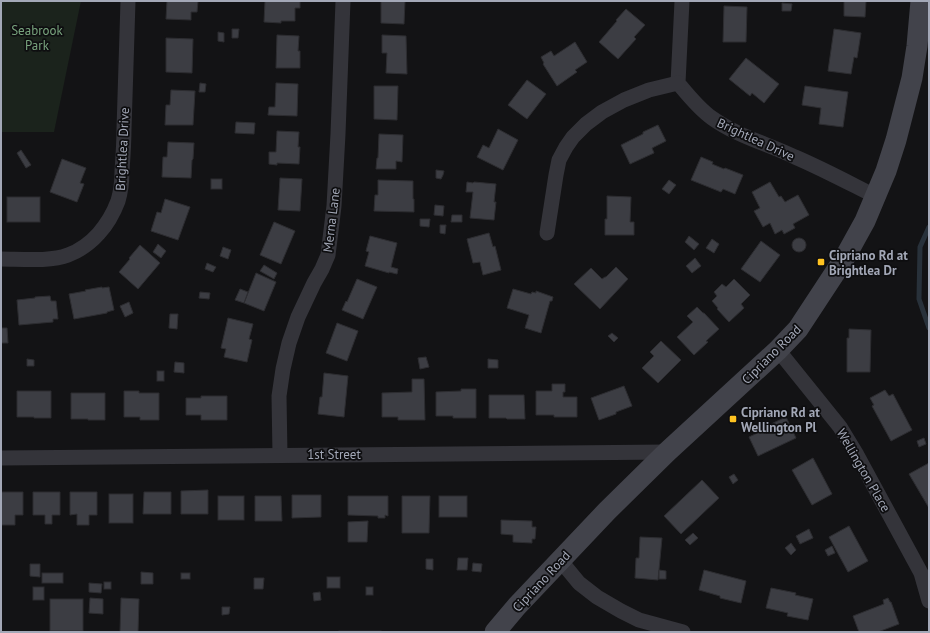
<svg xmlns="http://www.w3.org/2000/svg" width="930" height="633" font-family="'PT Sans',sans-serif">
  <style>
    .green { fill: #1b231c }
    .lines { fill: none; stroke-linecap: round; stroke-linejoin: round }
    .stream { stroke: #28313a; stroke-width: 5 }
    .building { fill: #3c3d43; stroke: #2d2d31 }
    .street { stroke: #34343a; stroke-width: 15 }
    .secondary { stroke: #42434b; stroke-width: 21 }
    .poi-dot { fill: #ffc321; stroke: #0e0e10; stroke-width: 1.5 }
    .labels { text-anchor: middle; stroke-width: 3.5; stroke-linejoin: round; paint-order: stroke }
    .park-label { font-size: 13px; fill: #79a47e; stroke: #0e0e10 }
    .street-label { font-size: 13px; fill: #a3a8b7; stroke: #0e0e10 }
    .poi-label { font-size: 13px; font-weight: bold; fill: #a3a8b7; stroke: #0e0e10; text-anchor: start }
  </style>
  <rect width="100%" height="100%" fill="#131315"/>
  <!-- green -->
  <polygon class="green" points="1,1 81,1 54,132 1,132"/>
  <g class="lines">
    <!-- stream -->
    <polyline class="stream" points="929,227 920,247 919,299 929,328"/>
  </g>
  <!-- building -->
  <g class="building">
    <polygon points="167,1 198,1 197,12 191,12 191,20 166,19"/>
    <polygon points="265,1 300,1 300,8 295,8 295,21 281,21 281,23 264,22"/>
    <polygon points="381,1 405,1 404,24 381,23"/>
    <polygon points="844,1 866,1 865,17 844,16"/>
    <polygon points="782,3 792,4 791,11 782,11"/>
    <polygon points="724,6 747,7 746,42 723,42"/>
    <polygon points="626,9 645,25 634,37 636,39 618,59 599,42 617,21 616,20"/>
    <polygon points="232,29 239,29 238,38 232,38"/>
    <polygon points="834,29 861,33 857,58 854,57 851,74 828,71"/>
    <polygon points="218,32 224,33 224,42 218,41"/>
    <polygon points="277,35 299,36 298,51 300,51 300,68 276,68"/>
    <polygon points="382,35 406,36 407,74 386,73 387,53 382,53"/>
    <polygon points="166,38 193,39 192,73 166,72"/>
    <polygon points="575,42 587,62 575,70 577,72 557,86 543,64 544,63 541,57 551,51 554,56"/>
    <polygon points="746,58 779,84 764,103 752,93 750,96 729,79"/>
    <polygon points="527,80 546,94 527,119 508,105"/>
    <polygon points="200,83 206,84 205,92 199,92"/>
    <polygon points="276,83 298,84 297,116 268,115 269,107 275,107"/>
    <polygon points="374,86 398,86 397,120 374,119"/>
    <polygon points="805,86 848,92 843,127 819,124 821,108 802,105"/>
    <polygon points="171,90 195,91 193,125 165,125 166,105 170,105"/>
    <polygon points="236,122 255,123 254,134 235,133"/>
    <polygon points="658,125 666,141 652,148 654,153 630,164 621,145 643,134 643,132"/>
    <polygon points="498,129 518,140 503,170 477,157 483,145 489,148"/>
    <polygon points="277,131 299,132 298,147 300,147 299,164 277,163 277,165 269,164 269,152 276,152"/>
    <polygon points="379,134 403,135 402,162 396,161 396,169 376,169 377,158 378,158"/>
    <polygon points="168,142 194,143 193,159 192,160 191,178 162,177 163,157 167,157"/>
    <polygon points="21,150 31,165 26,168 17,153"/>
    <polygon points="701,157 713,162 712,164 724,169 725,168 743,175 735,194 723,189 721,192 691,180"/>
    <polygon points="62,159 86,168 80,183 84,184 77,202 50,192"/>
    <polygon points="436,170 444,171 443,175 441,179 436,178"/>
    <polygon points="280,178 302,179 300,211 278,210"/>
    <rect x="211" y="179" width="11" height="10"/>
    <polygon points="378,180 413,181 413,199 414,199 414,212 374,211 375,195 378,195"/>
    <polygon points="669,180 676,185 669,194 662,189"/>
    <polygon points="467,182 473,183 474,182 496,184 494,202 496,202 494,220 470,218 473,192 466,192"/>
    <polygon points="770,182 779,197 781,196 785,202 798,195 809,215 793,224 795,228 784,234 782,230 775,234 770,223 763,227 754,211 760,208 752,192"/>
    <polygon points="607,196 631,197 630,222 634,222 634,235 605,235 605,219 607,219"/>
    <rect x="7" y="197" width="33" height="25"/>
    <polygon points="165,199 190,207 178,240 151,231 157,212 161,213"/>
    <polygon points="435,205 444,206 443,216 434,215"/>
    <polygon points="452,215 462,215 462,222 451,222"/>
    <polygon points="420,219 430,219 429,227 420,226"/>
    <polygon points="274,222 295,231 281,264 260,255"/>
    <polygon points="440,225 446,225 445,234 440,233"/>
    <polygon points="489,233 493,247 495,246 501,270 483,275 480,262 473,263 467,239"/>
    <polygon points="370,236 397,243 391,267 398,269 397,274 389,272 389,273 365,266 369,252 366,251"/>
    <polygon points="689,236 699,244 694,250 685,242"/>
    <circle cx="799" cy="245" r="7"/>
    <polygon points="712,239 719,244 714,253 706,248"/>
    <polygon points="761,241 780,255 760,282 741,269"/>
    <polygon points="158,244 166,251 161,258 153,252"/>
    <polygon points="140,245 160,263 138,289 119,272 130,259 129,258"/>
    <polygon points="223,247 231,250 228,259 220,256"/>
    <polygon points="695,258 701,266 692,273 686,266"/>
    <polygon points="207,263 216,267 213,272 205,269"/>
    <polygon points="264,265 277,273 274,279 260,271"/>
    <polygon points="616,267 628,279 600,309 574,284 591,268 602,279 605,277 606,277"/>
    <polygon points="256,273 276,282 264,311 244,303"/>
    <polygon points="357,279 377,287 363,319 342,310 346,301 347,302"/>
    <polygon points="734,279 750,295 741,304 744,308 729,322 717,309 718,308 712,301 717,296 714,292 722,284 726,287"/>
    <polygon points="102,287 102,288 109,287 114,310 107,312 107,313 74,319 69,294 86,291 85,290"/>
    <polygon points="240,289 248,292 244,303 235,300"/>
    <polygon points="513,289 531,294 532,292 536,293 536,291 553,297 552,301 550,301 541,333 525,328 529,315 507,308"/>
    <polygon points="200,292 210,293 209,299 199,298"/>
    <polygon points="50,296 51,301 56,301 58,319 53,319 53,322 19,325 17,300 35,298 35,297"/>
    <polygon points="129,302 133,313 125,317 120,306"/>
    <polygon points="697,307 703,313 704,313 719,329 706,341 708,342 694,355 677,337 693,322 687,316"/>
    <polygon points="170,314 178,314 177,329 169,328"/>
    <polygon points="228,318 253,324 249,339 252,340 247,362 224,357 226,349 221,348"/>
    <polygon points="337,323 358,331 347,361 326,353"/>
    <polygon points="1,328 7,328 8,343 1,343"/>
    <polygon points="849,329 871,330 870,372 847,372 847,338 849,338"/>
    <polygon points="612,333 618,338 614,342 608,336"/>
    <polygon points="661,341 681,360 658,383 642,368 654,356 650,352"/>
    <polygon points="426,357 429,367 420,369 418,358"/>
    <polygon points="27,359 34,360 34,366 27,366"/>
    <polygon points="488,359 498,360 498,368 488,368"/>
    <polygon points="175,362 184,363 184,373 174,372"/>
    <rect x="157" y="371" width="7" height="10"/>
    <polygon points="324,373 348,376 344,417 318,414 320,397 322,397"/>
    <polygon points="412,379 424,379 425,420 398,420 398,417 382,417 382,393 412,392"/>
    <polygon points="552,384 565,384 565,392 563,392 563,397 577,397 577,417 554,417 554,415 536,415 536,391 552,391"/>
    <polygon points="624,386 632,406 616,412 616,414 599,420 591,398"/>
    <polygon points="461,389 476,389 476,418 453,418 453,416 436,416 436,392 461,391"/>
    <polygon points="885,390 889,396 893,394 912,430 891,441 872,406 874,405 870,398"/>
    <polygon points="17,391 51,391 51,418 34,418 34,417 17,417"/>
    <polygon points="124,391 139,391 139,393 159,393 159,420 140,420 140,417 124,417"/>
    <polygon points="71,393 105,393 105,420 88,420 88,419 71,419"/>
    <polygon points="489,395 524,395 525,419 507,419 506,418 489,418"/>
    <polygon points="201,396 227,396 227,420 201,420 201,415 186,415 186,398 201,398"/>
    <polygon points="786,417 796,438 758,456 749,437 770,427 769,425"/>
    <polygon points="924,438 926,444 919,447 917,441"/>
    <polygon points="813,458 832,494 812,505 792,470"/>
    <polygon points="929,463 929,508 909,474"/>
    <polygon points="734,474 738,480 733,484 729,477"/>
    <polygon points="702,480 719,498 681,534 664,516"/>
    <polygon points="208,490 208,514 181,514 181,491"/>
    <polygon points="1,492 23,492 23,515 15,515 15,525 1,525"/>
    <polygon points="33,492 60,492 60,515 52,515 52,524 45,524 45,515 33,515"/>
    <polygon points="70,492 97,492 97,515 89,515 89,525 77,525 77,514 70,515"/>
    <polygon points="144,492 171,492 171,514 143,514"/>
    <rect x="109" y="494" width="24" height="29"/>
    <polygon points="292,495 321,495 321,517 292,518"/>
    <rect x="218" y="496" width="26" height="24"/>
    <polygon points="255,496 281,496 282,521 255,521"/>
    <polygon points="348,496 388,496 388,516 385,515 385,518 378,518 378,516 348,515"/>
    <polygon points="402,496 430,496 429,533 402,533"/>
    <rect x="439" y="496" width="28" height="21"/>
    <polygon points="501,520 532,521 532,527 536,527 535,539 532,539 532,543 513,542 513,535 501,534"/>
    <polygon points="368,521 367,542 348,542 348,522"/>
    <polygon points="849,526 868,561 848,572 829,537"/>
    <polygon points="809,529 813,538 800,544 796,536"/>
    <polygon points="693,533 698,538 690,545 685,540"/>
    <polygon points="640,537 662,538 658,580 635,578 636,558 639,558"/>
    <polygon points="791,543 796,550 791,555 785,548"/>
    <polygon points="832,546 835,553 828,556 825,550"/>
    <polygon points="458,558 468,558 467,570 457,570"/>
    <polygon points="426,559 433,559 433,570 426,569"/>
    <polygon points="473,563 482,564 481,572 472,571"/>
    <polygon points="30,564 40,564 40,577 30,576"/>
    <polygon points="659,570 666,571 666,579 659,579"/>
    <polygon points="704,570 746,581 741,603 720,598 720,596 699,590"/>
    <polygon points="141,572 153,573 153,584 141,584"/>
    <rect x="42" y="573" width="21" height="10"/>
    <rect x="181" y="573" width="9" height="6"/>
    <rect x="327" y="577" width="13" height="11"/>
    <polygon points="254,578 264,578 263,589 254,589"/>
    <rect x="104" y="582" width="7" height="7"/>
    <polygon points="89,583 102,584 101,593 89,592"/>
    <rect x="33" y="587" width="11" height="13"/>
    <rect x="366" y="587" width="7" height="8"/>
    <polygon points="771,588 796,593 795,595 813,599 808,620 787,616 788,613 766,608"/>
    <polygon points="320,592 321,600 314,601 313,593"/>
    <polygon points="90,598 103,599 103,614 89,613"/>
    <polygon points="121,598 139,599 138,632 120,632"/>
    <polygon points="888,598 890,602 891,602 899,624 878,632 859,632 853,616 884,604 883,600"/>
    <rect x="50" y="599" width="33" height="32"/>
    <polygon points="222,607 230,607 229,614 222,615"/>
    <rect x="339" y="631" width="42" height="1"/>
  </g>
  <g class="lines">
    <!-- street -->
    <g class="street">
      <path d="M682,1L678,83C688,95 699,109 712,118C737,136 768,144 795,157C823,169 849,183 875,196"/>
      <polyline points="547,233 556,175 559,160 566,147 573,137 586,124 602,112 624,100 649,90 678,83"/>
      <path d="M1,259C19,259 51,262 68,255C92,246 109,225 118,201C121,191 122,182 122,171C123,157 124,143 124,129C125,86 127,44 128,1"/>
      <polyline points="778,350 840,427 857,455 921,573 929,601"/>
      <polyline points="280,455 279,396 283,369 289,343 298,317 314,283 322,269 328,255 334,206 338,134 343,1"/>
      <polyline points="1,458 667,452"/>
      <polyline points="560,560 579,583 597,597 621,611 639,620 683,632"/>
    </g>
    <!-- secondary -->
    <polyline class="secondary" points="495,632 517,606 607,511 667,452 778,350 798,329 844,259 865,221 886,171 896,140 912,78 917,46 921,1"/>
  </g>
  <!-- markers -->
  <g class="poi-dot">
    <rect x="817" y="258" width="8" height="8" rx="2"/>
    <rect x="729" y="415" width="8" height="8" rx="2"/>
  </g>
  <g class="labels">
    <!-- park labels -->
    <g class="park-label">
      <text x="37" y="35">Seabrook<tspan x="37" dy="15">Park</tspan></text>
    </g>
    <!-- street labels -->
    <g class="street-label">
      <text transform="translate(756 139) rotate(25)" y="5">Brightlea Drive</text>
      <text transform="translate(122 149) rotate(-87)" y="5">Brightlea Drive</text>
      <text transform="translate(331 220) rotate(-83)" y="5">Merna Lane</text>
      <text transform="translate(771 354) rotate(-45)" y="5">Cipriano Road</text>
      <text x="334" y="459">1st Street</text>
      <text transform="translate(864 470) rotate(60)" y="5">Wellington Place</text>
      <text transform="translate(541 581) rotate(-47)" y="5">Cipriano Road</text>
    </g>
    <!-- poi labels -->
    <g class="poi-label">
      <text x="829" y="260">Cipriano Rd at<tspan x="829" dy="15">Brightlea Dr</tspan></text>
      <text x="741" y="417">Cipriano Rd at<tspan x="741" dy="15">Wellington Pl</tspan></text>
    </g>
  </g>
  <!-- border -->
  <rect width="930" height="633" fill="none" stroke="#a3a8b7" stroke-width="4"/>
</svg>
